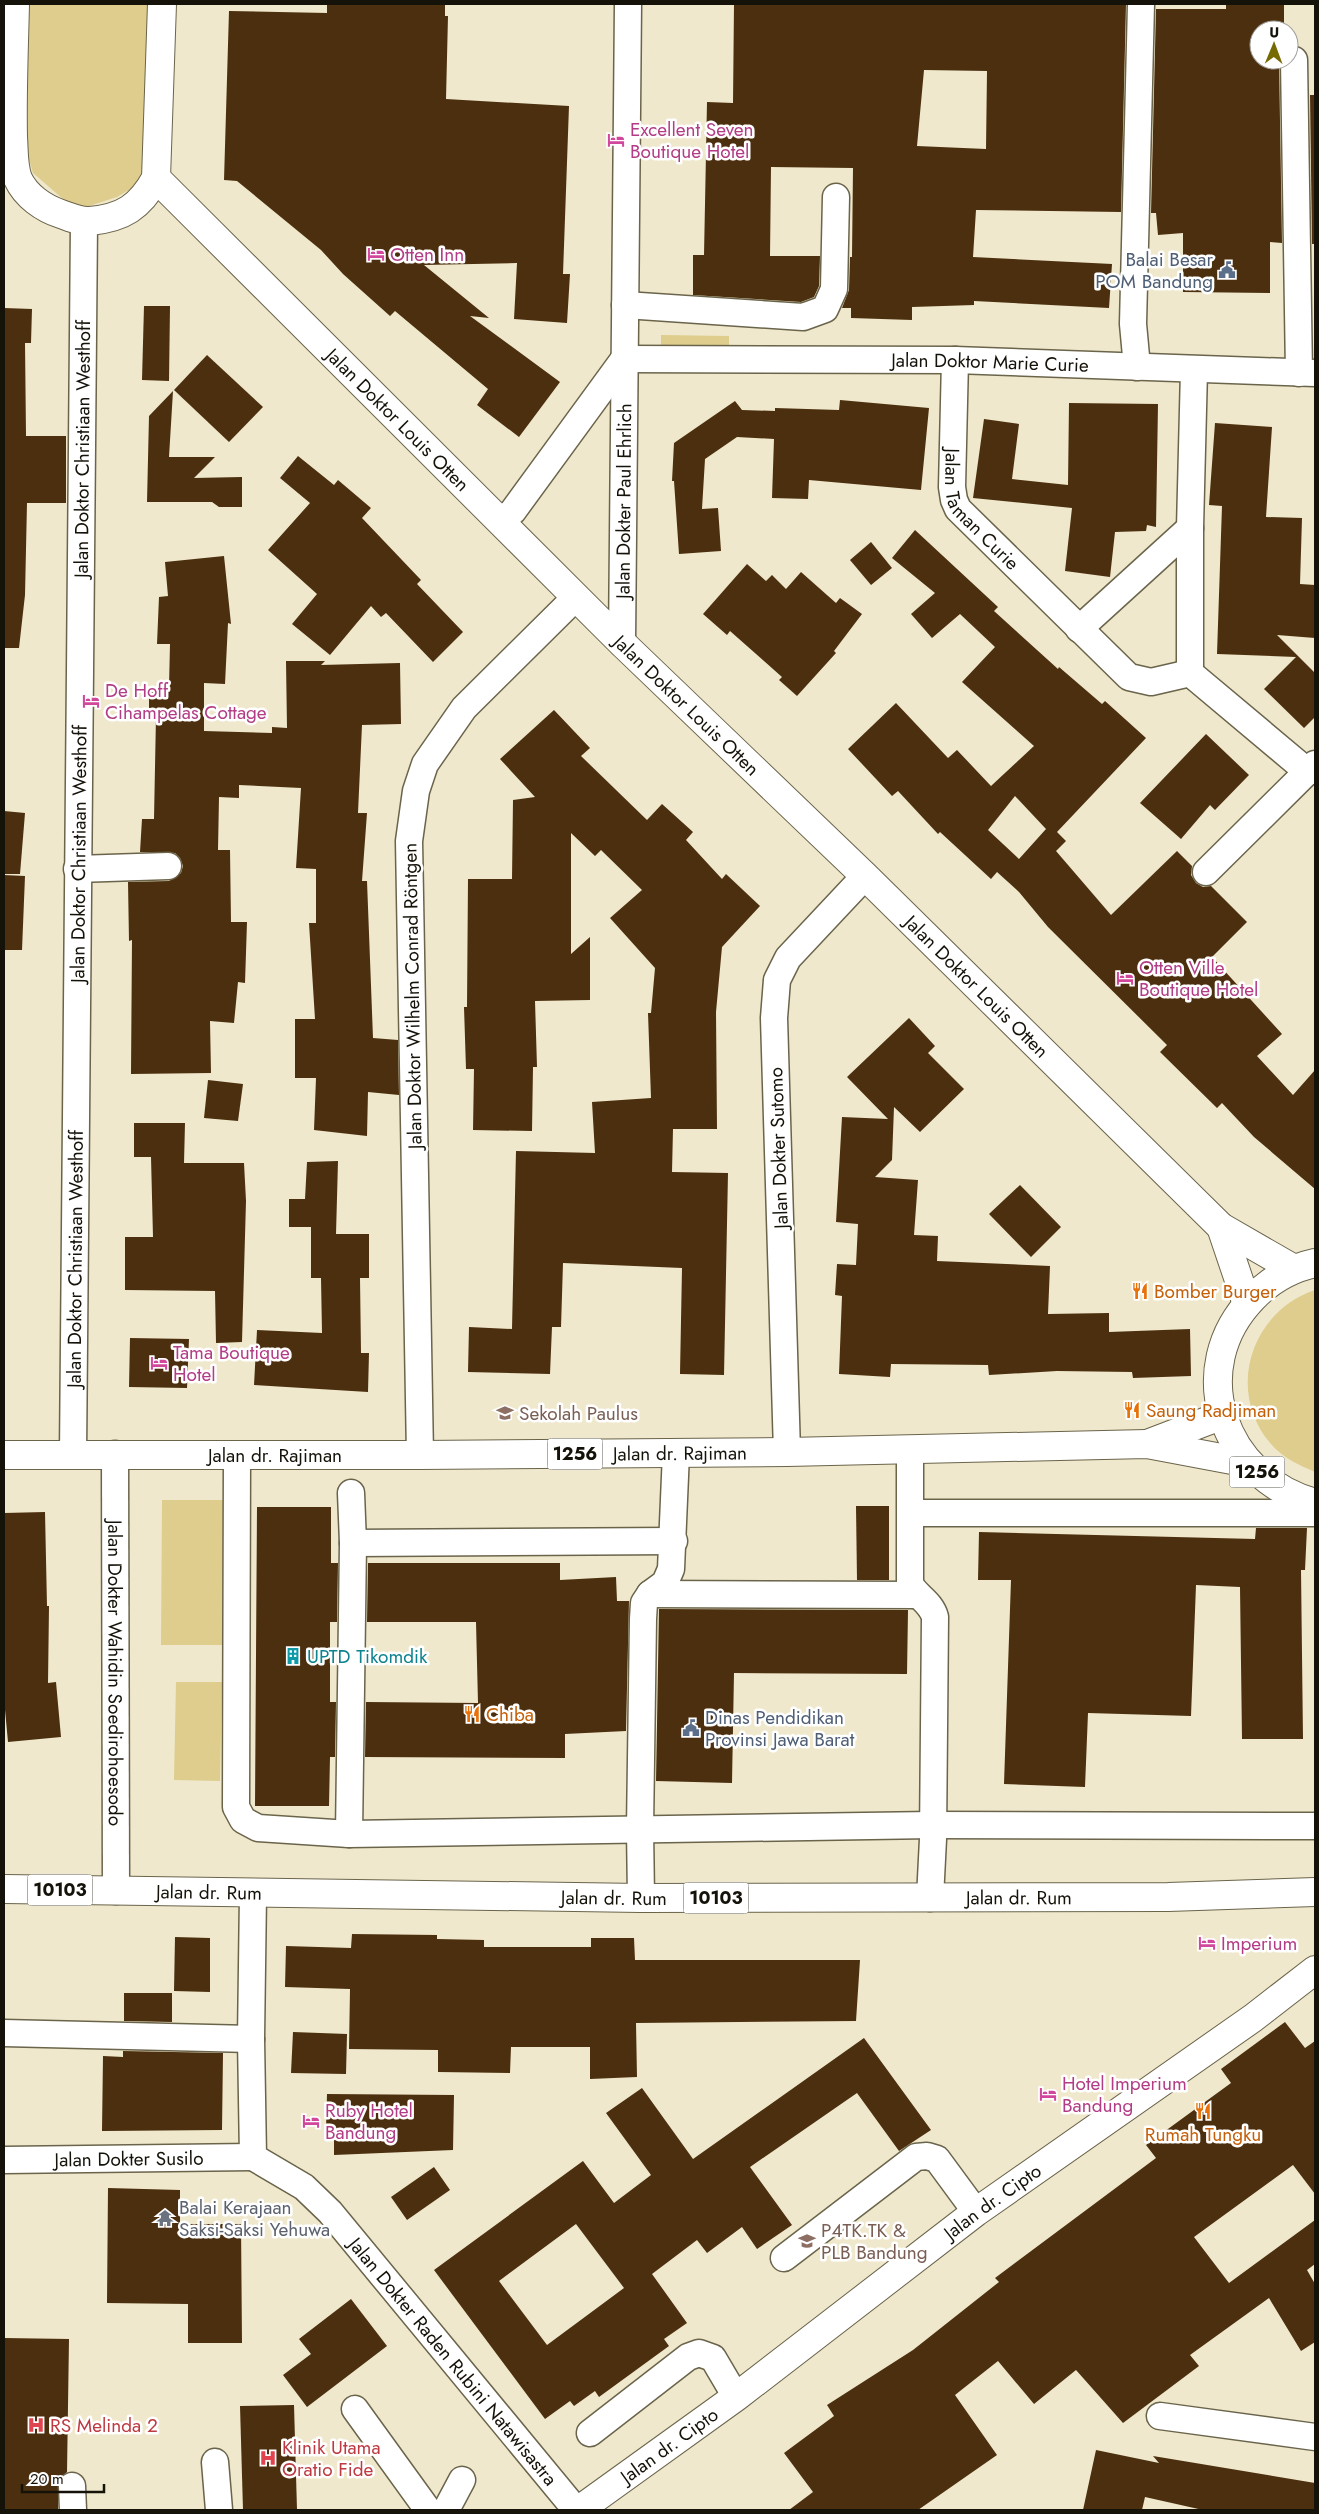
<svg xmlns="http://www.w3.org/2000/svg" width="1319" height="2514" font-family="Jost,sans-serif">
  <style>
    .green { fill: #decd8d }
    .building { fill: #4c2f0e; fill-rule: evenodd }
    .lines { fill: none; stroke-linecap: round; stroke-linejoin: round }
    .minor-casing { stroke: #6a644b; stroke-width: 29 }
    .major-casing { stroke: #6a644b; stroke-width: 30 }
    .minor { stroke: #fff; stroke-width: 26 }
    .major { stroke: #fff; stroke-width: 28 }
    .labels { text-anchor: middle; stroke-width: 5; stroke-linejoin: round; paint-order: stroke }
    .shield { fill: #fff; stroke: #5b5953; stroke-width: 1 }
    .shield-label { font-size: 18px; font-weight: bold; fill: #151209 }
    .hotel-label { font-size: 19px; fill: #b23c85; stroke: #fff; text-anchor: start }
    .service-label { font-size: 19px; fill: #4e5e75; stroke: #fff; text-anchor: end }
    .street-label { font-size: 19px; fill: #151209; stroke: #fff }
    .food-label { font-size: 19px; fill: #c56008; stroke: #fff; text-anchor: start }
    .education-label { font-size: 19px; fill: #785e54; stroke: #fff; text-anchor: start }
    .culture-label { font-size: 19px; fill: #0d838f; stroke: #fff; text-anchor: start }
    .worship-label { font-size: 19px; fill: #5b616d; stroke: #fff; text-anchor: start }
    .health-label { font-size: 19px; fill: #be3a42; stroke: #fff; text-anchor: start }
  </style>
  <rect width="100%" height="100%" fill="#efe8cc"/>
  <!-- green -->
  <g class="green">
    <polygon points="26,4 157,4 144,181 117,197 83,208 63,199 33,173 26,150"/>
    <polygon points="661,335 729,336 729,351 661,351"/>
    <path d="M1315,1290V1472C1299,1465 1283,1458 1271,1444C1225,1391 1251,1311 1315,1290Z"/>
    <polygon points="162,1500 229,1500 229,1645 161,1645"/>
    <polygon points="176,1682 222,1682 220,1781 174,1780"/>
  </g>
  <!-- building -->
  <g class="building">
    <polygon points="327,4 445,4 445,16 448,16 446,99 569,106 563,274 570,274 567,323 514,319 517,263 424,265 489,318 470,316 560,382 519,437 477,405 488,389 395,311 390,316 343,274 321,250 237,181 224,180 229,11 327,13"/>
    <path d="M734,4H1126L1121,212L976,210L973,257L1112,264L1109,308L974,301V305L912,307V320L851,318V308H842L849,290L850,257H852L853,168L771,167L770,256H820L819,286L814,297L801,302L693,295V255H704L707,102L733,103ZM924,70L987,71L986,149L917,146Z"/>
    <polygon points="1226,4 1284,4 1284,30 1259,30 1259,60 1279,60 1282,243 1270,242 1270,293 1183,292 1183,233 1158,235 1156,213 1151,213 1156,9 1226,9"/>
    <polygon points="1310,95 1315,95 1315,244 1312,244"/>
    <polygon points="144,306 170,306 169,381 142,380"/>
    <polygon points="4,308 32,309 31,343 25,343 26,436 66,436 66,503 27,503 25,595 19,648 4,648"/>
    <polygon points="207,355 263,407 229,442 174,390"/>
    <polygon points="173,391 169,457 215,457 194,478 242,477 242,507 219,507 212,502 147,502 149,416"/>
    <polygon points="840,400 929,408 921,490 809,480 808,499 772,498 774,439 737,437 705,459 702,509 718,508 721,551 679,554 674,481 672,481 674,443 735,401 742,410 775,411 775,408 839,410"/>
    <polygon points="1069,403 1158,404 1156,527 1147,525 1146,531 1115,532 1110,577 1065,571 1072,508 973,498 984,419 1019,424 1012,479 1068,485"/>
    <polygon points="1215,423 1272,427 1266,517 1302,518 1300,584 1315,585 1315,638 1277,635 1315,673 1315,717 1304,728 1264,689 1296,657 1217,654 1222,506 1209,505"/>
    <polygon points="298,456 334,485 338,480 371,508 362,518 421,580 417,584 463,632 433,662 386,613 381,617 371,606 330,655 292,624 317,594 268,550 310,503 280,478"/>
    <path d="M915,530L998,607L994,611L1058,669L1059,667L1102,704L1105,701L1146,738L1057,832L1066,841L1056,851L1111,915L1177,851L1192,866L1191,875L1196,883L1203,887L1211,886L1247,922L1212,957L1282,1034L1257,1056L1293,1095L1315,1070V1189L1254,1137L1222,1103L1217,1108L1160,1052L1167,1045L1048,927L1019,892L997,872L991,879L940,832L938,834L898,791L892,796L848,749L896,703L948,758L957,750L991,786L1034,746L962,682L995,647L960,614L932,638L911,614L935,593L892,558ZM1015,796L1046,829L1019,859L988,830Z"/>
    <polygon points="871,542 892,568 871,585 850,560"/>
    <polygon points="224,556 231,624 228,623 225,684 204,683 204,731 272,733 272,727 287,728 286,661 325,661 321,665 400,663 401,724 362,725 358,813 367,813 362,881 367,881 373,1038 398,1040 399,1095 368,1092 367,1136 314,1130 316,1078 295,1078 295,1019 315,1019 309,923 316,923 316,869 296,868 301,788 239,785 239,798 219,797 218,850 230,850 231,922 247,922 245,983 238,982 234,1023 210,1021 211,1073 131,1074 132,940 129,941 128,882 169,881 181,873 183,866 180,858 175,853 140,852 142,819 154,819 156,716 149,716 149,687 169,687 170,644 157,644 159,597 168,596 165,562"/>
    <polygon points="747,564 766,581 772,575 786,589 801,572 836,603 840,598 862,614 834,651 836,653 797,696 779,680 782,677 730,631 727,635 703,614"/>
    <polygon points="554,710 590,748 581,756 647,820 662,804 693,832 686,840 722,879 726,874 760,906 722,947 716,1012 717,1129 673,1129 672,1172 728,1173 724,1375 680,1374 682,1268 563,1263 561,1327 552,1327 550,1374 468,1372 469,1327 512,1329 516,1151 595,1153 592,1102 651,1098 648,1013 651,1013 655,968 610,918 642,890 601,850 595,856 571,833 571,954 590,937 590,1000 535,1001 537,1067 533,1067 532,1131 473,1130 474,1069 466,1069 464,1007 467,1007 468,879 512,879 513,800 535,797 500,759"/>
    <polygon points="1206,734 1249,775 1215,810 1210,805 1181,839 1140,803"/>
    <polygon points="4,811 25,813 20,874 4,874"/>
    <polygon points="4,875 25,876 22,950 4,950"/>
    <polygon points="909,1018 935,1046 928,1053 964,1089 920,1132 894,1107 892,1160 875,1177 918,1180 914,1235 938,1236 937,1261 1050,1266 1048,1314 1109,1313 1109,1332 1190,1329 1191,1376 1133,1378 1132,1372 1057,1371 989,1375 988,1365 891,1364 890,1377 839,1374 842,1296 835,1295 837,1264 856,1265 858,1224 836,1222 842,1117 888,1119 847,1077"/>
    <polygon points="208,1080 243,1084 238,1121 204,1118"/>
    <polygon points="134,1123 185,1123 184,1163 244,1163 246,1201 242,1342 216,1343 215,1291 125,1290 125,1237 153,1237 151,1157 134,1157"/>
    <polygon points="338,1161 336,1234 369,1234 369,1278 360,1278 361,1353 369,1353 368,1392 254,1385 257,1330 322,1333 321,1278 311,1278 311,1227 289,1227 289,1199 305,1199 307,1162"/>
    <polygon points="1020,1185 1061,1227 1031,1257 989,1214"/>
    <polygon points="130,1338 189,1339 187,1388 129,1387"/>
    <polygon points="856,1506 889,1506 889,1580 857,1580"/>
    <polygon points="257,1507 331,1507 331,1563 338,1563 337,1622 330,1622 330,1702 336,1702 335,1757 330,1757 329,1806 255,1806"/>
    <polygon points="45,1512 47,1606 49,1606 48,1683 56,1682 61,1737 8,1742 4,1699 4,1513"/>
    <polygon points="1256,1528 1307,1528 1305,1570 1301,1570 1303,1739 1242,1739 1240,1587 1196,1585 1191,1716 1088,1713 1085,1787 1004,1784 1011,1580 978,1580 979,1532 1255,1539"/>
    <polygon points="368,1563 560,1563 560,1580 616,1577 617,1601 629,1601 626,1731 565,1734 565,1758 365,1757 366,1702 478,1703 476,1622 367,1622"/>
    <polygon points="659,1609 908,1610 907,1674 734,1673 732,1783 656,1781"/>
    <polygon points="352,1934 437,1935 437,1939 484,1940 484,1947 591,1947 591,1938 634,1938 635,1960 860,1960 856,2021 636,2023 637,2077 590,2079 590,2047 511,2047 510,2073 438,2072 438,2050 349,2049 350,1989 285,1987 286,1946 351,1948"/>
    <polygon points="175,1937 210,1938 210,1992 174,1991"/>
    <polygon points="124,1993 172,1993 172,2022 124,2021"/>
    <polygon points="1285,2022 1305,2048 1315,2041 1315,2194 1293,2165 1194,2237 1229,2283 1315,2220 1315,2264 1307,2270 1315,2284 1315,2342 1301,2351 1269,2298 1190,2355 1199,2366 1123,2423 1076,2370 1034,2404 998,2361 955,2395 997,2455 918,2510 789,2510 813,2492 784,2453 834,2416 827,2405 913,2350 999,2282 995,2278 1156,2158 1146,2145 1231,2083 1221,2069"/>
    <polygon points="293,2032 347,2034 346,2074 291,2073"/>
    <path d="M864,2038L931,2130L899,2151L857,2093L750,2167L792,2225L757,2249L742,2227L707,2253L697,2240L652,2274L687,2323L664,2339L669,2346L599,2397L595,2391L574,2406L570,2401L545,2419L434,2270L583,2161L614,2203L651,2175L606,2113L642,2088L693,2159ZM576,2224L624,2288L547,2345L499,2281Z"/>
    <polygon points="123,2051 223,2053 222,2130 102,2131 103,2056 123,2057"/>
    <polygon points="327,2094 454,2095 453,2150 334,2155 334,2130 326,2129"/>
    <polygon points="434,2167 450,2190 407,2220 391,2197"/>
    <polygon points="108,2188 180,2190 180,2224 241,2224 242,2343 188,2343 188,2304 107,2303"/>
    <polygon points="351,2299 387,2346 307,2407 283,2375 311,2354 299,2339"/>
    <polygon points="4,2338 69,2339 67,2472 59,2480 58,2510 4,2510"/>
    <polygon points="294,2405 297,2510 243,2510 240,2406"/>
    <polygon points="1096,2450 1159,2463 1153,2456 1315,2483 1315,2510 1203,2510 1145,2497 1142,2510 1083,2510"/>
  </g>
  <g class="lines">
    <!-- minor casing -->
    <g class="minor-casing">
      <g id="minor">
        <polyline points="1294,60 1299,373"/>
        <polyline points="625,305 803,317 825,309 834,289 836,197"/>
        <path id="s1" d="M624,359L955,360L1315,373"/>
        <path id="s2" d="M955,360L952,487L954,500L958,509L1129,677L1151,682L1190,673L1308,772"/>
        <polyline points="1137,367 1133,324 1141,4"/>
        <polyline points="502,521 513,511 624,359"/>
        <polyline points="1079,629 1190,528"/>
        <path id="s3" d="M622,643L628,4"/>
        <polyline points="1190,673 1190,528 1194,370"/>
        <polyline points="77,869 168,866"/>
        <polyline points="1206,872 1315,764"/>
        <path d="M910,1450V1584C917,1597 931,1602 935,1617L933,1839L930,1898"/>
        <polyline points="787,1452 774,1018 777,980 788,958 865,876"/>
        <path id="s4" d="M115,1454L116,1891"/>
        <path id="s5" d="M73,1455L84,222"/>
        <polyline points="237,1455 236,1807 243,1820 258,1828 349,1834 932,1825 1315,1826"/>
        <polyline points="420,1455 409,841 416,791 425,764 464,708 576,597"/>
        <polyline points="351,1493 353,1543 674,1541"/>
        <polyline points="911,1513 1315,1513"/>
        <polyline points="650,1594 918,1595"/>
        <polyline points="349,1834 353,1543"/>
        <path id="s6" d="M253,1894L251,2039L253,2157L304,2187L330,2212L576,2510"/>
        <polyline points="641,1898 640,1829 643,1619 644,1603 650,1594 665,1583 671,1569 676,1453"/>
        <polyline points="4,2033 251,2039"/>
        <path id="s7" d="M4,2160L253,2157"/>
        <polyline points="784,2258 916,2157 927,2156 937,2159 976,2212"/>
        <polyline points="355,2409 428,2510"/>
        <polyline points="1160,2416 1315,2437"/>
        <polyline points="590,2433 688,2357 699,2353 713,2358 736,2397"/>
        <polyline points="215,2462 219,2510"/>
        <polyline points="72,2486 73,2510"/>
        <polyline points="446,2510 462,2480"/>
      </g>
    </g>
    <!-- major casing -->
    <g class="major-casing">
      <g id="major">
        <path d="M15,4C14,48 12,93 13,137C14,150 13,166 18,179C26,196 43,208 61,214C70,217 80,222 90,221C123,218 140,207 156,178L162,4"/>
        <path id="s8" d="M156,178L622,643L865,876L1221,1227L1294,1269"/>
        <polyline points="1221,1227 1247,1304"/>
        <path d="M1315,1263C1292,1268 1270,1280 1253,1298C1184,1369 1223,1478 1315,1503"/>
        <polyline points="1147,1444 1223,1415"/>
        <path id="s9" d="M4,1455H420L787,1452L1147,1444L1248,1463"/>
        <path id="s10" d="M4,1889L641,1898L1168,1897L1315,1892"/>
        <path id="s11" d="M579,2510L736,2397L976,2212L1253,2018L1315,1970"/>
      </g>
    </g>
    <!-- minor -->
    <use href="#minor" class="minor"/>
    <!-- major -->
    <use href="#major" class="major"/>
  </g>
  <!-- icons -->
  <defs>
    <g id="hotel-bare" transform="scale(1.35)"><path d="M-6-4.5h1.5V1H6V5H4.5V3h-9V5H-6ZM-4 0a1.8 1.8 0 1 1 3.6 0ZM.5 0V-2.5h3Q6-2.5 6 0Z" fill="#d1479c" stroke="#fff" stroke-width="2.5" paint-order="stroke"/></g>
    <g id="civic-bare" transform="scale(1.35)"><path d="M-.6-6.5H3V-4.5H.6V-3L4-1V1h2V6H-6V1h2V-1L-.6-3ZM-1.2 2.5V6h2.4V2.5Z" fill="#5c6f8a" stroke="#fff" stroke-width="2.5" paint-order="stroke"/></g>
    <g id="restaurant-bare" transform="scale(1.35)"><path d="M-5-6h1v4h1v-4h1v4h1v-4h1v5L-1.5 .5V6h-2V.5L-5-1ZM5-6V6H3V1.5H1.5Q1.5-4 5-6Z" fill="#e8710a" stroke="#fff" stroke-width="2.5" paint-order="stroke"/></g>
    <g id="school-bare" transform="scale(1.35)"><path d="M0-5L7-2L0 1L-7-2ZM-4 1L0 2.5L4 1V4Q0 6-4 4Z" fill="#8d6e63" stroke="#fff" stroke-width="2.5" paint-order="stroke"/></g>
    <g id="building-bare" transform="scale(1.35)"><path d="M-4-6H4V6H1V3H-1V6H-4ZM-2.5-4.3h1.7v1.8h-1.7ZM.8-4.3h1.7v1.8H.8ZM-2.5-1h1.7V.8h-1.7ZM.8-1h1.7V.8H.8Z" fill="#0f9aa8" stroke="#fff" stroke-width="2.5" paint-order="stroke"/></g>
    <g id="temple-bare" transform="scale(1.35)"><path d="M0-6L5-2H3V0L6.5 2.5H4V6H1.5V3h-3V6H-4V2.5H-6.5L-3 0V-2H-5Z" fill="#6b7280" stroke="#fff" stroke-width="2.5" paint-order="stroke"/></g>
    <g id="hospital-bare" transform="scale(1.35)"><path d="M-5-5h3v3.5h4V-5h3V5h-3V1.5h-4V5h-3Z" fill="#e0444e" stroke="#fff" stroke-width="2.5" paint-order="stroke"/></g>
  </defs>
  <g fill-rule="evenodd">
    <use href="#hotel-bare" x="616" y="140"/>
    <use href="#hotel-bare" x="376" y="254"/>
    <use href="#civic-bare" x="1227" y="270"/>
    <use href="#hotel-bare" x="91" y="701"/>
    <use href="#hotel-bare" x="1125" y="978"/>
    <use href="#restaurant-bare" x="1140" y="1291"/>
    <use href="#hotel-bare" x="159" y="1363"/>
    <use href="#restaurant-bare" x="1132" y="1410"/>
    <use href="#school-bare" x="505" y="1413"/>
    <use href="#building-bare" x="293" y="1656"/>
    <use href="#restaurant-bare" x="472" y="1714"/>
    <use href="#civic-bare" x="691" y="1728"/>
    <use href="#hotel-bare" x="1207" y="1943"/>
    <use href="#hotel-bare" x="1048" y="2094"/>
    <use href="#restaurant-bare" x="1203" y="2111"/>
    <use href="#hotel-bare" x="311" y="2121"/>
    <use href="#temple-bare" x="165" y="2218"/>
    <use href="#school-bare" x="807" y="2241"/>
    <use href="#hospital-bare" x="36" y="2425"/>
    <use href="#hospital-bare" x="268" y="2458"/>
  </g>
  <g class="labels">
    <!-- shield labels -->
    <g class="shield">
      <rect x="547.5" y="1438.5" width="55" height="31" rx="4"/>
      <rect x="1229.5" y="1456.5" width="55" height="31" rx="4"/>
      <rect x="27.5" y="1874.5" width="65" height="31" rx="4"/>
      <rect x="683.5" y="1882.5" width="65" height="31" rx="4"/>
    </g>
    <g class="shield-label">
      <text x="575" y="1460">1256</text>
      <text x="1257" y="1478">1256</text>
      <text x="60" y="1896">10103</text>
      <text x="716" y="1904">10103</text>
    </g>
    <!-- hotel labels -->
    <g class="hotel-label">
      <text x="630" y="136">Excellent Seven<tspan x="630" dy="22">Boutique Hotel</tspan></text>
      <text x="390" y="261">Otten Inn</text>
      <text x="105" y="697">De Hoff<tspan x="105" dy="22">Cihampelas Cottage</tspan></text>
      <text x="1139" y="974">Otten Ville<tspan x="1139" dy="22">Boutique Hotel</tspan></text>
      <text x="173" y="1359">Tama Boutique<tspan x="173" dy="22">Hotel</tspan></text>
      <text x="1221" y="1950">Imperium</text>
      <text x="1062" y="2090">Hotel Imperium<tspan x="1062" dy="22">Bandung</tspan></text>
      <text x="325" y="2117">Ruby Hotel<tspan x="325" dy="22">Bandung</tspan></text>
    </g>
    <!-- service labels -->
    <g class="service-label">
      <text x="1213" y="266">Balai Besar<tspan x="1213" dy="22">POM Bandung</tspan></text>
      <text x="705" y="1724" text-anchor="start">Dinas Pendidikan<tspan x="705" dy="22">Provinsi Jawa Barat</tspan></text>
    </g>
    <!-- street labels -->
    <g class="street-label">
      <text dy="7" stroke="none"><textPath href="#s1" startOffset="366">Jalan Doktor Marie Curie</textPath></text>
      <text dy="7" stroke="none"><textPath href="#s8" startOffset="342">Jalan Doktor Louis Otten</textPath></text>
      <text dy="7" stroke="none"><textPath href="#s5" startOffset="1006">Jalan Doktor Christiaan Westhoff</textPath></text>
      <text dy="7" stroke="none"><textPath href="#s3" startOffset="142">Jalan Dokter Paul Ehrlich</textPath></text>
      <text dy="7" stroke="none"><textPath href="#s2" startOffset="160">Jalan Taman Curie</textPath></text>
      <text dy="7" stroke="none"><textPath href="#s8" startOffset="748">Jalan Doktor Louis Otten</textPath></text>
      <text dy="7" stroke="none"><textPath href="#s5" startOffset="601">Jalan Doktor Christiaan Westhoff</textPath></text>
      <text dy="7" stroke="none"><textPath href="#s8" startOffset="1152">Jalan Doktor Louis Otten</textPath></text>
      <text transform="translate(412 996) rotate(-91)" y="7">Jalan Doktor Wilhelm Conrad Röntgen</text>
      <text transform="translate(778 1148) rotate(-92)" y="7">Jalan Dokter Sutomo</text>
      <text dy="7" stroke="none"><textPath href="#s5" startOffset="196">Jalan Doktor Christiaan Westhoff</textPath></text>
      <text dy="7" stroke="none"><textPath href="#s9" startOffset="676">Jalan dr. Rajiman</textPath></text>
      <text dy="7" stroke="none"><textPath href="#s9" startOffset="271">Jalan dr. Rajiman</textPath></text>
      <text dy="7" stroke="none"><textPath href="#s4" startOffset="219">Jalan Dokter Wahidin Soedirohoesodo</textPath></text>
      <text dy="7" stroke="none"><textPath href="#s10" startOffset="205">Jalan dr. Rum</textPath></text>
      <text dy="7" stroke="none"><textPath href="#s10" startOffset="610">Jalan dr. Rum</textPath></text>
      <text dy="7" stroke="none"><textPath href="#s10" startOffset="1015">Jalan dr. Rum</textPath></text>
      <text dy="7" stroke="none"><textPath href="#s7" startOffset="125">Jalan Dokter Susilo</textPath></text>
      <text dy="7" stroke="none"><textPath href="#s11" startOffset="516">Jalan dr. Cipto</textPath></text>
      <text dy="7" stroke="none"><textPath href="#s6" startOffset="552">Jalan Dokter Raden Rubini Natawisastra</textPath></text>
      <text dy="7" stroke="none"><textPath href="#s11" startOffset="111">Jalan dr. Cipto</textPath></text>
    </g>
    <!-- food labels -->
    <g class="food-label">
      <text x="1154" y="1298">Bomber Burger</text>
      <text x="1146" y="1417">Saung Radjiman</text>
      <text x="486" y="1721">Chiba</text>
      <text x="1203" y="2141" text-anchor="middle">Rumah Tungku</text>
    </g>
    <!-- education labels -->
    <g class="education-label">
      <text x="519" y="1420">Sekolah Paulus</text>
      <text x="821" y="2237">P4TK.TK &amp;<tspan x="821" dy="22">PLB Bandung</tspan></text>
    </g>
    <!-- culture labels -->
    <g class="culture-label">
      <text x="307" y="1663">UPTD Tikomdik</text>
    </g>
    <!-- worship labels -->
    <g class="worship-label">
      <text x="179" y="2214">Balai Kerajaan<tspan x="179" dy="22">Saksi-Saksi Yehuwa</tspan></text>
    </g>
    <!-- health labels -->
    <g class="health-label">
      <text x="50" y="2432">RS Melinda 2</text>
      <text x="282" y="2454">Klinik Utama<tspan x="282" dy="22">Oratio Fide</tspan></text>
    </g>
  </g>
  <!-- border -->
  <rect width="1319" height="2514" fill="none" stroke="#151209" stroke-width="10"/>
  <!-- north arrow -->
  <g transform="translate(1274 45) rotate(1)"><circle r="24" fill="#ffffff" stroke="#a1a09d"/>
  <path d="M0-4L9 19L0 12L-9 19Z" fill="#766a03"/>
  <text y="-8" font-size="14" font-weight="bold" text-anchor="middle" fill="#151209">U</text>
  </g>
  <!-- scale -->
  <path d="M22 2484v8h82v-8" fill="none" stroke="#151209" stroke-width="2.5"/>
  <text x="30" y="2484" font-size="15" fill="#151209" stroke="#ffffff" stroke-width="4" paint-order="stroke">20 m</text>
</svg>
